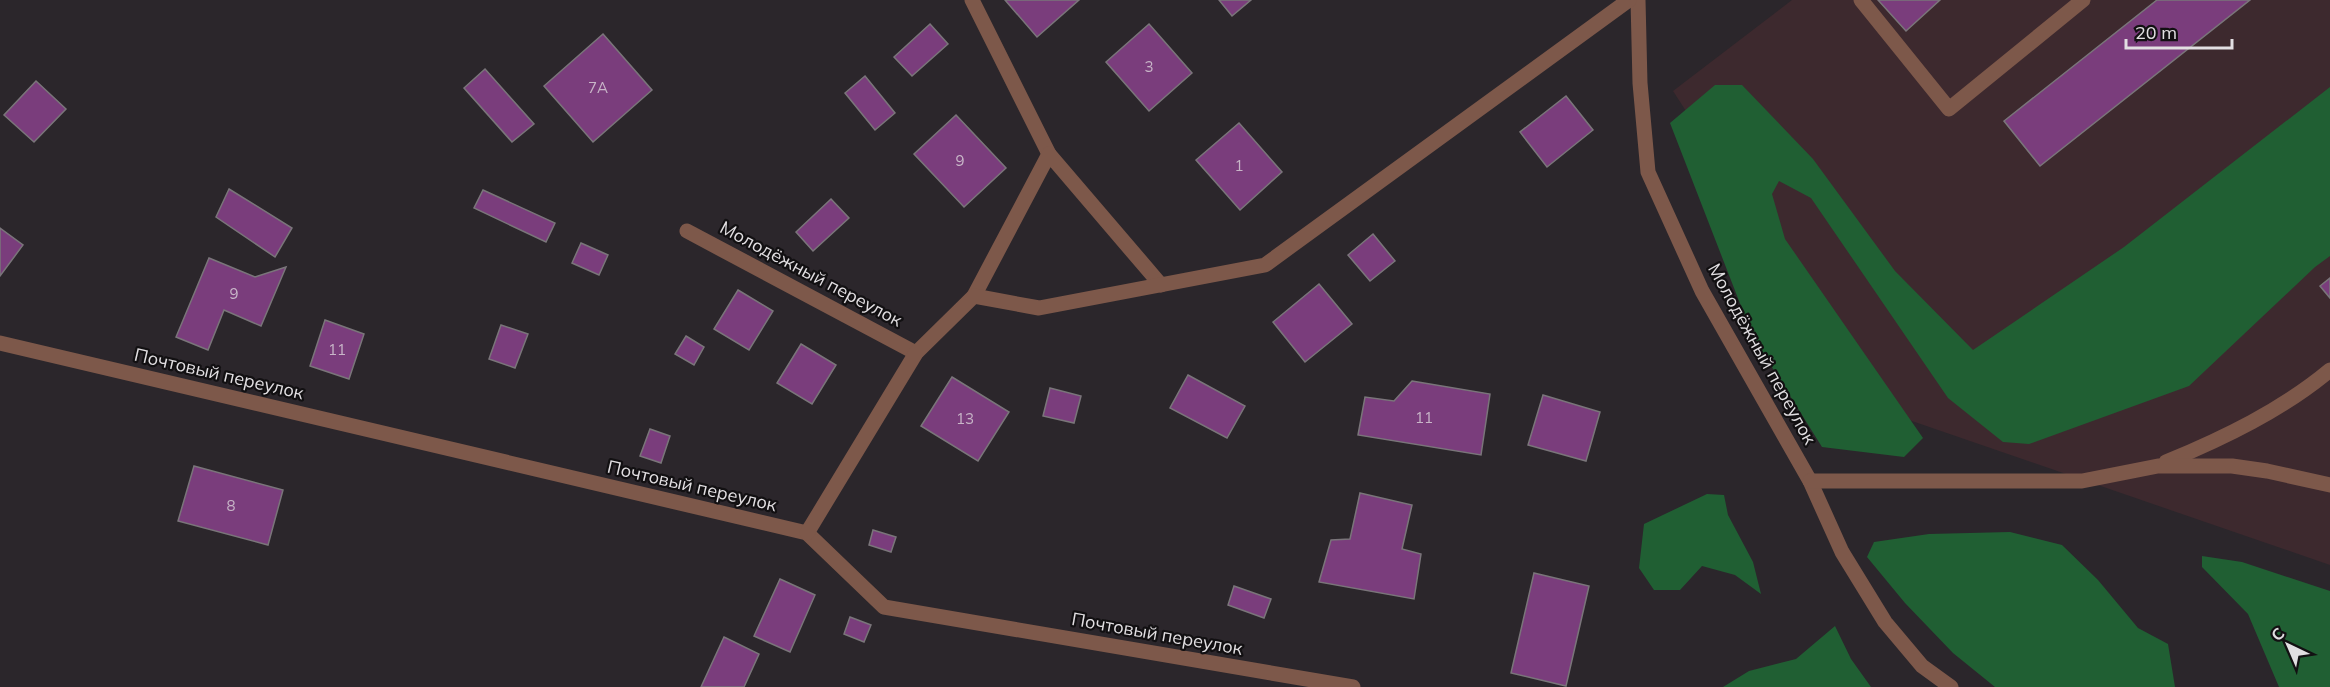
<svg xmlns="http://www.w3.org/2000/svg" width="2330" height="687" font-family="Mulish,sans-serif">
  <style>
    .industrial { fill: #3d292e }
    .forest { fill: #205f33 }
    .building { fill: #7a3d7c; stroke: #7a757a; stroke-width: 1.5 }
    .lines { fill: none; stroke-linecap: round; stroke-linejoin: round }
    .minor { stroke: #7d584a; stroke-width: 15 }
    .labels { text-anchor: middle; stroke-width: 4.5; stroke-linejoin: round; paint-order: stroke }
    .number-label { font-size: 15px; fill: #c8b6c8 }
    .street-label { font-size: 18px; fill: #e2dfe2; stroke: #121012 }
  </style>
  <rect width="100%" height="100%" fill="#2b262b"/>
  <!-- industrial -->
  <polygon class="industrial" points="1792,0 2330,0 2330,565 1880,410 1673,91"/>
  <!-- forest -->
  <g class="forest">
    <polygon points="1715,85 1742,85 1813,159 1895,271 1973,350 2124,247 2330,87 2330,256 2315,267 2189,386 2029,444 2003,442 1948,398 1811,198 1779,181 1772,194 1785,239 1923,438 1904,457 1822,447 1753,337 1670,123"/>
    <polygon points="1707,494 1724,495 1728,515 1753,562 1761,594 1735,575 1702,566 1680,590 1654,590 1639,568 1644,524"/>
    <polygon points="2010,532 2062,545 2098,580 2138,628 2168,644 2175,687 1995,687 1953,653 1905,603 1867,557 1874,542 1929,534"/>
    <polygon points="2202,556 2242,562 2330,591 2330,687 2279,687 2248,614 2202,567"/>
    <polygon points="1835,626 1851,659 1871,687 1723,687 1749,671 1796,659"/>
  </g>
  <!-- building -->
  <g class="building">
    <polygon points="1005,0 1079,0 1037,37"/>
    <polygon points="1219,0 1251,0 1232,16"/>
    <polygon points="1878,0 1940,0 1906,31"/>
    <polygon points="2157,0 2250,0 2040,166 2004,121"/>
    <polygon points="930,24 948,44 912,76 894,57"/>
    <polygon points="1149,24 1192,73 1149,111 1106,62"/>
    <polygon points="603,34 652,90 593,142 544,86"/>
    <polygon points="485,69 534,124 512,142 464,88"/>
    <polygon points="865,76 895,113 875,130 845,93"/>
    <polygon points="36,81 66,109 34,142 4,115"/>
    <polygon points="1566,96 1593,130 1547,167 1520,132"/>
    <polygon points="956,115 1006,168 964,207 914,154"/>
    <polygon points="1239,123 1282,172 1240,210 1196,160"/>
    <polygon points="229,189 292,228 275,257 216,217"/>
    <polygon points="483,190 555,223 546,242 474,208"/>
    <polygon points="831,199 849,218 813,251 796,232"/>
    <polygon points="0,228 23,245 0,276"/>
    <polygon points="1373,234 1395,261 1370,281 1348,255"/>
    <polygon points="581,243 608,255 599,275 572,263"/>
    <polygon points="209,258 255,277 286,267 261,326 224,310 208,350 176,337"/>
    <polygon points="2330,278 2330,298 2320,286"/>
    <polygon points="1319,284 1352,324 1305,362 1273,322"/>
    <polygon points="738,290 773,311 749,350 714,329"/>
    <polygon points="325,320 364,334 349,379 310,366"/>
    <polygon points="501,325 528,334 515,368 489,359"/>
    <polygon points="686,336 704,347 694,365 675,354"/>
    <polygon points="801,344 836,365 812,404 777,383"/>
    <polygon points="1188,375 1245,406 1227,438 1170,408"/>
    <polygon points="952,377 1009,412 978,461 921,426"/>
    <polygon points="1412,381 1490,394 1481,455 1358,435 1365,397 1394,401"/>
    <polygon points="1050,388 1081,396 1074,423 1043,416"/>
    <polygon points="1543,395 1600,412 1586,461 1528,445"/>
    <polygon points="650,429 670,436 661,463 640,456"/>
    <polygon points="194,466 283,490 268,545 178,521"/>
    <polygon points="1360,493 1412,505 1402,549 1421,554 1414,599 1319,582 1331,540 1350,539"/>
    <polygon points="873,530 896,537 891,552 869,545"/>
    <polygon points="1534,573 1589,586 1566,686 1511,673"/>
    <polygon points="780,579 815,595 790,652 754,636"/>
    <polygon points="1234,586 1271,599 1264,618 1228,605"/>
    <polygon points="850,617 871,625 864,642 844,634"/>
    <polygon points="724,637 759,654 744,687 701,687"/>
  </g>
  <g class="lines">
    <!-- minor -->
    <g class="minor">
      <polyline points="972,0 1049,154"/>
      <polyline points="1638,0 1640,83 1648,172 1702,291 1810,481 1842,552 1885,622 1922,666 1951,687"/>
      <polyline points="1861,0 1949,109 2083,0"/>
      <polyline points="687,231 916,353"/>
      <polyline points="974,296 1049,154 1161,285"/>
      <polyline points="0,343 807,533 884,607 1353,687"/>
      <path d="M2166,462C2224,438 2282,410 2330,370"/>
      <polyline points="1810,481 2082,481 2158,466 2232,466 2267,471 2330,485"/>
      <polyline points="807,533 916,353 974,296 1039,308 1265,265 1629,0"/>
    </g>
  </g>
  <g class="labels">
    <!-- number labels -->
    <g class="number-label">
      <text x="1149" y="72">3</text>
      <text x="598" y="93">7А</text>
      <text x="960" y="166">9</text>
      <text x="1239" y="171">1</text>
      <text x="234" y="299">9</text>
      <text x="337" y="355">11</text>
      <text x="1424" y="423">11</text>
      <text x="965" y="424">13</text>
      <text x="231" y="511">8</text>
    </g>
    <!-- street labels -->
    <g class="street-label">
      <text transform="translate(811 274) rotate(28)" y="6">Молодёжный переулок</text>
      <text transform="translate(1762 354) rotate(61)" y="6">Молодёжный переулок</text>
      <text transform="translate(219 374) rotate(13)" y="6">Почтовый переулок</text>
      <text transform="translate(692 486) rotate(13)" y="6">Почтовый переулок</text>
      <text transform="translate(1157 634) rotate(10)" y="6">Почтовый переулок</text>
    </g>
  </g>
  <!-- north arrow -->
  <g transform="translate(2288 645) rotate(316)" stroke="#121012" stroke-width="4.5" paint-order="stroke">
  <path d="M0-4.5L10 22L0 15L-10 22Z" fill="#e2dfe2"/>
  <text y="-9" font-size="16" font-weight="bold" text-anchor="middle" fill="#e2dfe2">С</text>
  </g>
  <!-- scale -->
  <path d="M2126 39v9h106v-9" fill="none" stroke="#e2dfe2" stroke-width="3"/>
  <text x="2135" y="39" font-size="18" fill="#e2dfe2" stroke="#121012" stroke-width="4.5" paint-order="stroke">20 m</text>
</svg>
